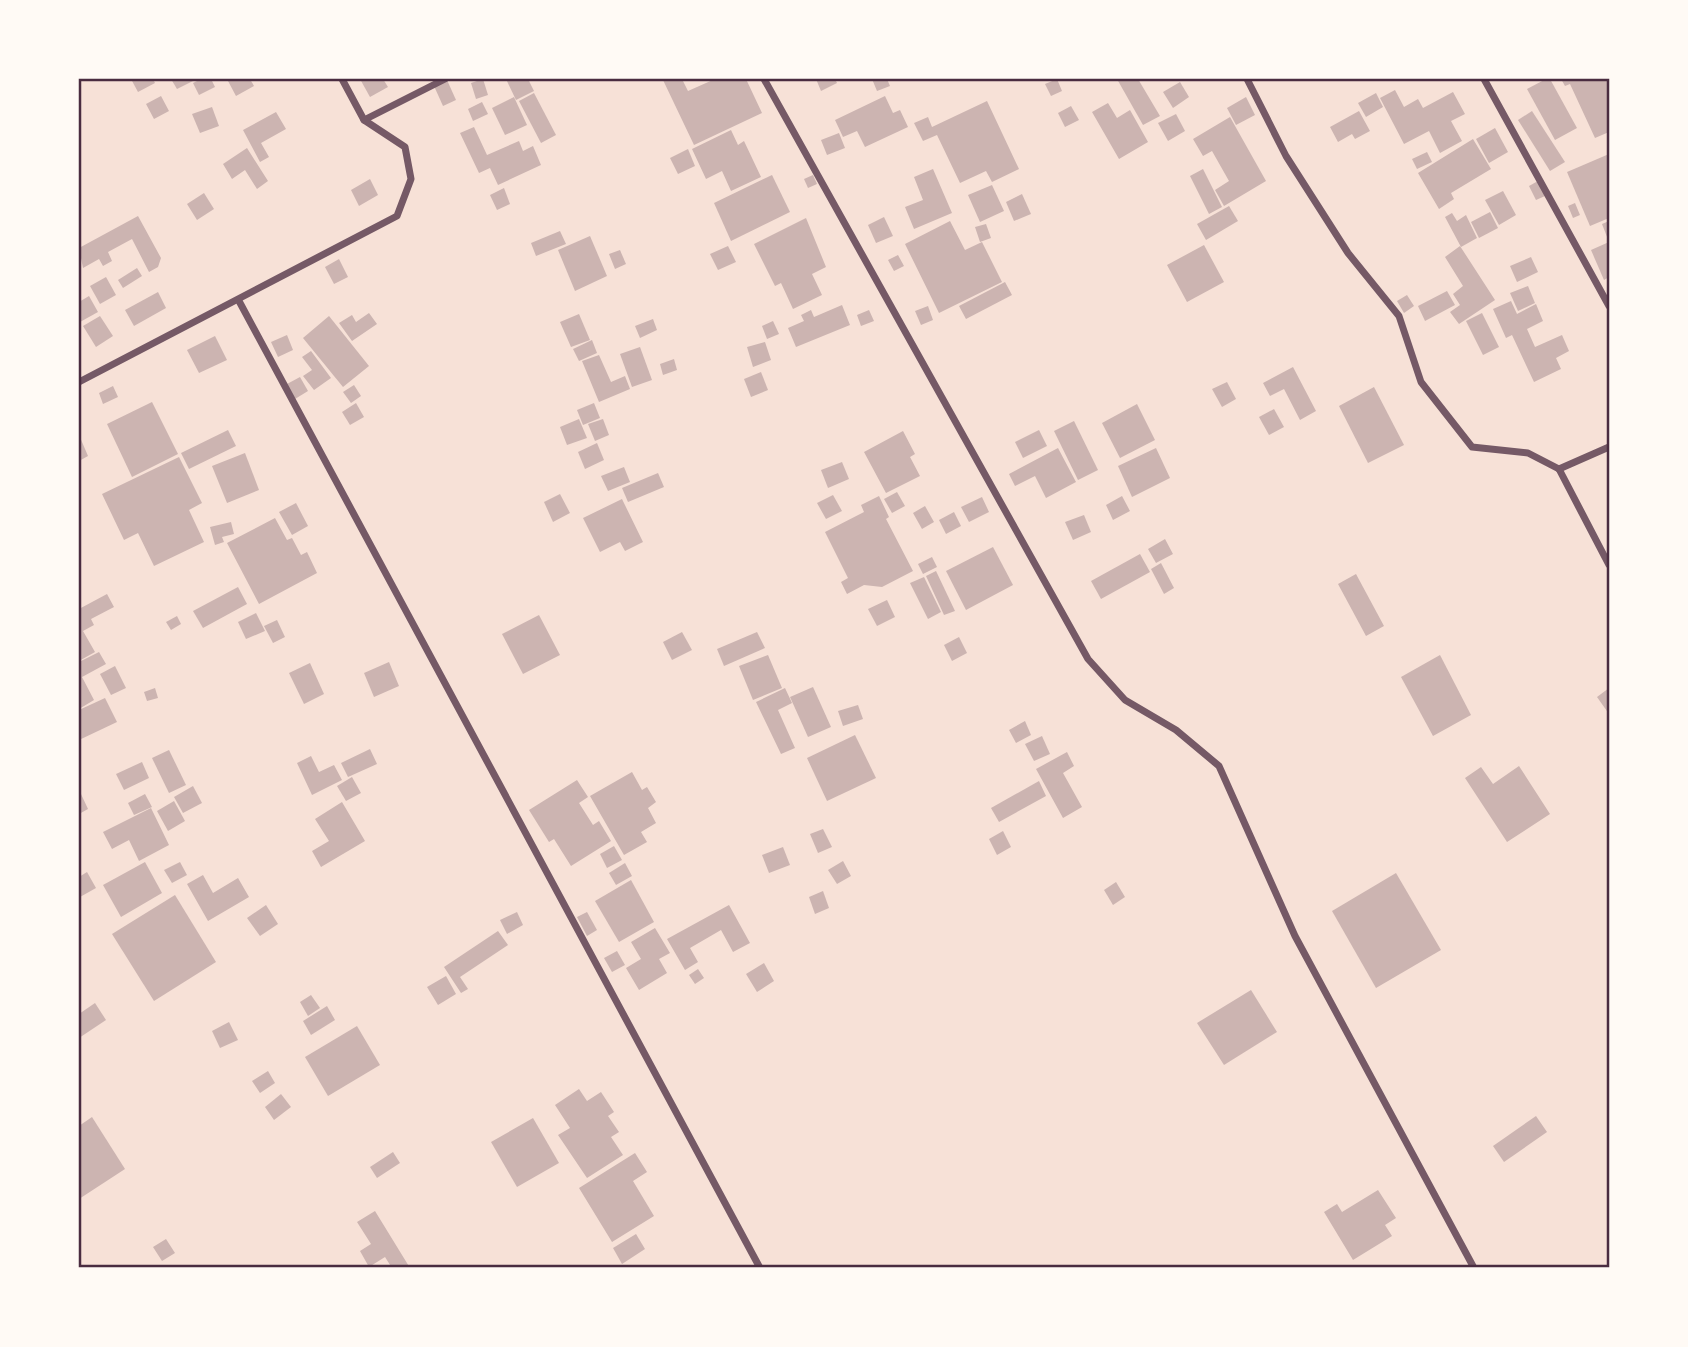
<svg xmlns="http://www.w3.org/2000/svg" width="1688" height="1347" font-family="Karla,sans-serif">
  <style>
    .building { fill: #ccb4b1 }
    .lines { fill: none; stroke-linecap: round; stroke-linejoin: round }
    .minor { stroke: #755966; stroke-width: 7 }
    .neatline { fill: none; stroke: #4a2c40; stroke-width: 2.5 }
  </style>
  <rect width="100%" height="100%" fill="#f7e1d7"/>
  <!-- building -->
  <g class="building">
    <polygon points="131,79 153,79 155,83 138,92"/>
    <polygon points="171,79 197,79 177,89"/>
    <polygon points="201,79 211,79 215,87 199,95 193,83"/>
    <polygon points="232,79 250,79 254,86 236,96 228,81"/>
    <polygon points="360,79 383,79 388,87 370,97"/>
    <polygon points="483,79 488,95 476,99 471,83"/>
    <polygon points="506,79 528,79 534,91 516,100"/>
    <polygon points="682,79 688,91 715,79 746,79 762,113 694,145 663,80"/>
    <polygon points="816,79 835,79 837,83 821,91"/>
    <polygon points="872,79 887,79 890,86 877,91"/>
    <polygon points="1057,79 1062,91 1051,96 1045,84"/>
    <polygon points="1117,79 1138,79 1160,116 1143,125"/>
    <polygon points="1546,79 1550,79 1577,128 1555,140 1527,89"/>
    <polygon points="1561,79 1609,79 1609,132 1595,138 1570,84 1565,86"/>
    <polygon points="447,80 456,100 443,106 434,86"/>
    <polygon points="1180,82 1189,97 1173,108 1163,92"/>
    <polygon points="1395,90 1404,107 1418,99 1423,108 1453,92 1465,114 1451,121 1462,141 1440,153 1429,131 1404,144 1380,98"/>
    <polygon points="534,93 556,135 541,143 519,101"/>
    <polygon points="1376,93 1383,107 1366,117 1358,103"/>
    <polygon points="161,96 169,111 154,119 146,104"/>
    <polygon points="885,96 893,113 900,110 908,127 865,147 857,131 843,137 835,120"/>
    <polygon points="514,97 527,125 505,135 492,108"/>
    <polygon points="1246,97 1255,115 1236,125 1227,108"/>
    <polygon points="987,101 1019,169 992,182 986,171 960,183 937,135 923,141 914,123 928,117 932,127"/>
    <polygon points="482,102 488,114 473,121 468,109"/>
    <polygon points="1108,103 1117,118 1130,110 1148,142 1119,159 1092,112"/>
    <polygon points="1071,106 1079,120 1065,127 1058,113"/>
    <polygon points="212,107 219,126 200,133 192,114"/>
    <polygon points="1359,111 1370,131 1355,139 1352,134 1338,142 1330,127"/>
    <polygon points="1532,111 1565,162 1550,171 1518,120"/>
    <polygon points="276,112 286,129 261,143 269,157 260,162 243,130"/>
    <polygon points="1176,114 1185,131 1168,141 1158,123"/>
    <polygon points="1230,117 1266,181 1224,206 1215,190 1229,181 1212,151 1203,156 1193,139"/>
    <polygon points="474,127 487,155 519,141 523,151 533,146 541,165 498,185 490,168 479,173 460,133"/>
    <polygon points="1495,128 1508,152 1489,163 1476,139"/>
    <polygon points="731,130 738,145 744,141 761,177 731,191 722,171 706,179 692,149"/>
    <polygon points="839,133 845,148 827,155 821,140"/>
    <polygon points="1473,139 1491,169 1451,193 1454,199 1439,209 1418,173"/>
    <polygon points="247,148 268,181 257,189 245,170 232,179 223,164"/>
    <polygon points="688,149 695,166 678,174 670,158"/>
    <polygon points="1427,152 1432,162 1417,169 1412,159"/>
    <polygon points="1609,154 1609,218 1590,226 1567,172"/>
    <polygon points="933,169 952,213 914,229 905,207 923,200 914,177"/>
    <polygon points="1203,169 1222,207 1209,214 1190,176"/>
    <polygon points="772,175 790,212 731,241 714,203"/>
    <polygon points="813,175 817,184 808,188 804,179"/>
    <polygon points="370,179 378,195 359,206 351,190"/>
    <polygon points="1538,181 1545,196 1536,200 1529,186"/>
    <polygon points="992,185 1004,211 980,222 968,195"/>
    <polygon points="504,188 510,204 497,210 490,195"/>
    <polygon points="1503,191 1516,215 1499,225 1485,200"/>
    <polygon points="204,193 214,209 197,220 187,204"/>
    <polygon points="1022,194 1031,214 1014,221 1006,202"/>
    <polygon points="1575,203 1580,215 1573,218 1568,206"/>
    <polygon points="1229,206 1238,221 1206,240 1197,224"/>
    <polygon points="1490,212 1498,228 1479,238 1471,222"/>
    <polygon points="1452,213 1457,221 1466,215 1477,238 1461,247 1445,217"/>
    <polygon points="138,216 161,258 158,267 149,272 132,239 108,252 112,261 103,266 99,259 83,268 79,248"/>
    <polygon points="884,217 893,236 876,243 868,225"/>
    <polygon points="806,218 826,267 812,274 822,295 793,309 781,283 775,286 754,244"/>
    <polygon points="950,221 965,250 982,242 1002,282 939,313 905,244"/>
    <polygon points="1609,221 1609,242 1602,224"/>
    <polygon points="986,224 991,238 980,242 975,227"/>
    <polygon points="560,231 566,244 536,256 531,243"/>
    <polygon points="590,236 607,276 575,291 558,250"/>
    <polygon points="1609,242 1609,277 1604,280 1591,250"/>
    <polygon points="1204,245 1224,282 1187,302 1167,265"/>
    <polygon points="728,246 736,262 718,270 710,254"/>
    <polygon points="1460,246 1495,300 1459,324 1450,312 1460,305 1453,294 1463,286 1445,257"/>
    <polygon points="620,250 626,264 615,269 609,254"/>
    <polygon points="898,255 904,266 894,271 888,260"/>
    <polygon points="1531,257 1538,272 1517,282 1510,266"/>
    <polygon points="339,259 348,277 334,284 325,267"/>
    <polygon points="137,268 142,276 123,288 118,280"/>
    <polygon points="106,277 116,295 100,304 90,286"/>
    <polygon points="1005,282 1012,295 966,319 959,306"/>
    <polygon points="1528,286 1535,303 1518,311 1510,293"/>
    <polygon points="1447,291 1455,305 1425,321 1418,306"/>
    <polygon points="158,292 166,308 134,326 125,310"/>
    <polygon points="1407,295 1414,306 1404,313 1397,301"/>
    <polygon points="89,296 98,312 80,322 79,302"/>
    <polygon points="1511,301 1517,314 1536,304 1543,321 1527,329 1535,347 1562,335 1569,351 1556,358 1561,369 1534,382 1512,335 1506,338 1493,309"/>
    <polygon points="842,305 850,325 796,347 788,328 804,321 801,315 811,310 814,317"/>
    <polygon points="928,306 933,320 921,325 915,311"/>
    <polygon points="869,310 874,321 861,326 857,315"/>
    <polygon points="369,313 377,324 352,341 339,323 352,315 356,322"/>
    <polygon points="1482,313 1499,347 1483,355 1466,321"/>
    <polygon points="579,314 590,340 571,347 560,322"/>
    <polygon points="100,316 113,336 96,347 83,326"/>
    <polygon points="329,316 369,366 343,387 303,338"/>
    <polygon points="653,319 657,330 640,338 635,326"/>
    <polygon points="773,321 779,334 767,339 762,326"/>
    <polygon points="287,335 293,350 278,357 271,342"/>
    <polygon points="215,336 227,360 199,373 187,350"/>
    <polygon points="592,340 597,353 579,361 573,349"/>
    <polygon points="765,342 771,360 753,367 747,347"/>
    <polygon points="640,347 652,380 632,387 620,354"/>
    <polygon points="311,351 331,378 314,390 303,376 312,370 302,357"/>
    <polygon points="599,355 611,382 625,376 630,389 599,402 582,361"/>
    <polygon points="674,359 677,370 663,375 660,364"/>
    <polygon points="1293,367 1316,411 1300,420 1284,389 1270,396 1263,383"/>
    <polygon points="761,372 768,390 751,397 744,379"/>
    <polygon points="300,377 308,391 295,399 287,384"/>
    <polygon points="1227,382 1236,399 1222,407 1212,389"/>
    <polygon points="354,385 361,396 351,403 343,392"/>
    <polygon points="113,386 118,397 103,404 99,393"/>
    <polygon points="1374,387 1404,445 1368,463 1339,406"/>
    <polygon points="152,402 178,454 132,477 107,424"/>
    <polygon points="356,403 364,417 350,425 342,412"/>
    <polygon points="594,403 600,418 583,425 577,410"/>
    <polygon points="1137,404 1155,440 1120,458 1102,423"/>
    <polygon points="1274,409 1284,427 1269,435 1259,417"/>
    <polygon points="579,419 587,438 567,445 560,427"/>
    <polygon points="603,419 609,435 595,441 588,424"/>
    <polygon points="1074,421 1098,470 1078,480 1054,431"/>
    <polygon points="228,430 236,446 189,469 181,453"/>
    <polygon points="1039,430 1047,446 1023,458 1015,442"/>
    <polygon points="903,431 915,454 910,457 920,476 886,493 864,452"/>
    <polygon points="79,435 88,456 79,461"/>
    <polygon points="597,443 604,460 585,469 578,452"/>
    <polygon points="1058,448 1076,482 1046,498 1035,476 1015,486 1009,474"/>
    <polygon points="1156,448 1170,478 1132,497 1118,466"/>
    <polygon points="245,453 259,490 227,503 212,466"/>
    <polygon points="179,457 202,503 189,510 204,542 154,566 138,533 124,540 102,494"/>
    <polygon points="842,462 849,479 828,488 821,470"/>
    <polygon points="624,467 630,482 608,491 601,476"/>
    <polygon points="658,473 664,487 628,502 622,488"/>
    <polygon points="897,492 905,506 892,513 884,499"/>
    <polygon points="560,494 570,513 553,522 544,502"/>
    <polygon points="833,495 842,511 826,519 817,503"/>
    <polygon points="879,496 889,517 886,519 913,571 882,587 864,585 847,594 841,582 848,578 825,532 864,512 861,505"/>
    <polygon points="1122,496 1130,511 1113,520 1106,505"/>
    <polygon points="982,497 989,512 969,522 961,507"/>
    <polygon points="622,499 643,542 625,551 620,542 600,552 583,518"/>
    <polygon points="296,503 308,526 292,535 279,512"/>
    <polygon points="925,506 934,522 922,529 913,513"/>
    <polygon points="954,512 961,526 946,534 939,520"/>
    <polygon points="1084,515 1091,532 1073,540 1065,522"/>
    <polygon points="275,518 287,540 292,538 301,555 307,552 317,573 259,604 227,543"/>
    <polygon points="231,522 234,534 222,537 224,542 215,545 210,527"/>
    <polygon points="1165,539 1173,554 1156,563 1148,549"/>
    <polygon points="993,547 1013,585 966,610 946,571"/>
    <polygon points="1140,554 1150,572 1101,599 1091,581"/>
    <polygon points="932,557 937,567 923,574 918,564"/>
    <polygon points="1161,563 1174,588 1164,594 1151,569"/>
    <polygon points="936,571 955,611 944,615 926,576"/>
    <polygon points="1356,574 1384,626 1366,636 1338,584"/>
    <polygon points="924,577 941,612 928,619 910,583"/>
    <polygon points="238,587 247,604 203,628 193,611"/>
    <polygon points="107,594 114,607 91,619 94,625 83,631 95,652 79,661 79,609"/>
    <polygon points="887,600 895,617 877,626 868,609"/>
    <polygon points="256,613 265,631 246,639 238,622"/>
    <polygon points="539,615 560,655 523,674 502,634"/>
    <polygon points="177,616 181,624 171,630 166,622"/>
    <polygon points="277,620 285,637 273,643 264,626"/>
    <polygon points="682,632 692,650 672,660 663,642"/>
    <polygon points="757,632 765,648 724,666 717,649"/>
    <polygon points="959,637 967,653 952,661 944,645"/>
    <polygon points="99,652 106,664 82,677 94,700 79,709 79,662"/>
    <polygon points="768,655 782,688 753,700 739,666"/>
    <polygon points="1440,655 1471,715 1433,736 1401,677"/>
    <polygon points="389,662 399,686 374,697 364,673"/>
    <polygon points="310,663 324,694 304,704 289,673"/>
    <polygon points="115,666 126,688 111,695 100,674"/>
    <polygon points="813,687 831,727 808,737 790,697"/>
    <polygon points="155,688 158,698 147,701 144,692"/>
    <polygon points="785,688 792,703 778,710 795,748 781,754 756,702"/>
    <polygon points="1609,688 1609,714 1597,697"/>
    <polygon points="105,698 117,722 79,740 79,710"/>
    <polygon points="858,705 863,719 843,726 838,711"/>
    <polygon points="1025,721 1031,735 1016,743 1009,730"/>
    <polygon points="855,735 876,778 827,801 807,758"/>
    <polygon points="1042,736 1050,754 1034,761 1025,744"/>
    <polygon points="370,749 377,764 348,777 341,763"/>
    <polygon points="169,750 186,785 169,793 152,758"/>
    <polygon points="1067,752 1074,766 1063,773 1082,807 1063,818 1036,769"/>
    <polygon points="311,756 319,772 334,765 342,780 312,795 297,763"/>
    <polygon points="142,762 149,778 124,790 116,774"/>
    <polygon points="1519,766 1550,814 1507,842 1465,778 1481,767 1493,784"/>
    <polygon points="632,772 642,790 647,787 656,802 648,808 656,823 641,832 647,842 624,855 590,796"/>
    <polygon points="352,777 361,793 346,801 337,786"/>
    <polygon points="577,780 588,797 579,803 593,825 599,821 611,841 571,866 554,839 549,842 529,810"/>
    <polygon points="1039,781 1046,796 999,822 991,808"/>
    <polygon points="193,786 202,803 183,813 174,797"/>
    <polygon points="81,794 88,809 79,814 79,795"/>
    <polygon points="145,794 152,807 134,815 128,803"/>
    <polygon points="174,801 185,821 168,831 157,811"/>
    <polygon points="342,802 365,841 321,867 312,851 329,841 315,819"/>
    <polygon points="151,808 169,845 139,861 129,840 112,849 103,832"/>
    <polygon points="823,829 832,847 818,853 810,834"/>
    <polygon points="1003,831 1011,847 997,855 989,839"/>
    <polygon points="614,846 622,860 607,868 600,854"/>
    <polygon points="783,847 790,865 769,873 762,855"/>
    <polygon points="843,861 851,876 837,884 828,870"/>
    <polygon points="145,862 162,893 121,917 103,885"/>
    <polygon points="180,862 187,875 172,883 164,870"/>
    <polygon points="625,863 632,876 616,885 609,873"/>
    <polygon points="87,872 96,888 80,897 79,877"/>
    <polygon points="1396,873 1441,950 1376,988 1332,911"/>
    <polygon points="203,875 213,893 238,878 249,897 208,921 187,884"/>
    <polygon points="631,880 654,922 619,942 595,901"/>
    <polygon points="1116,882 1125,897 1113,905 1104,890"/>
    <polygon points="823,891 829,908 815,914 809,897"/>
    <polygon points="175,895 216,962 154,1001 112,934"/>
    <polygon points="266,905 278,924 260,936 247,918"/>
    <polygon points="729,905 750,943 733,952 721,930 690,948 698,962 685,970 667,939"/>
    <polygon points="517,912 523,925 507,934 500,920"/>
    <polygon points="587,912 597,930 587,936 577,917"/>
    <polygon points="655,928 670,953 659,959 667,973 639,990 626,968 641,959 631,942"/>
    <polygon points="498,931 508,945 460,977 468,989 461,993 444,967"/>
    <polygon points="617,951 625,965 612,972 604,958"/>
    <polygon points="764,963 774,981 757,992 746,974"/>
    <polygon points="698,969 704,978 695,984 689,975"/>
    <polygon points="446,976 456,994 438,1005 427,987"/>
    <polygon points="1251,990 1277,1032 1224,1065 1197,1023"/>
    <polygon points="311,995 320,1008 308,1016 300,1002"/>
    <polygon points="95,1003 106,1020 79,1038 79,1014"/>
    <polygon points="327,1006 335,1020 311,1035 303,1021"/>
    <polygon points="229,1022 238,1040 220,1048 212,1031"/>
    <polygon points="357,1026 380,1065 328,1096 305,1057"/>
    <polygon points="268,1071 275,1083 260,1093 252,1081"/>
    <polygon points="579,1089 587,1101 601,1092 614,1112 608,1116 619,1132 611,1137 623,1155 587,1178 558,1135 570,1128 555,1105"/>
    <polygon points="281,1094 291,1107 274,1120 265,1107"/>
    <polygon points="1536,1116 1547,1132 1504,1162 1493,1146"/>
    <polygon points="92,1117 125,1169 79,1199 79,1126"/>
    <polygon points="533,1118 559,1163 517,1187 491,1142"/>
    <polygon points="393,1152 400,1163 377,1178 370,1167"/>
    <polygon points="635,1153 647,1172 633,1181 654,1216 612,1242 579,1188"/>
    <polygon points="1378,1190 1396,1218 1385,1225 1392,1236 1353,1260 1324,1212 1337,1204 1342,1212"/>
    <polygon points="375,1211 410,1268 392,1268 385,1257 369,1267 360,1251 371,1244 357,1222"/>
    <polygon points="636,1234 645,1249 622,1264 613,1248"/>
    <polygon points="166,1239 175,1253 162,1261 153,1247"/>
  </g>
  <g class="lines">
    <!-- minor -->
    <g class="minor">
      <polyline points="764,79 1088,659 1125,700 1176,730 1219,766 1295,936 1474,1268"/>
      <polyline points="1247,79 1286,156 1348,253 1399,316 1421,382 1472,447 1528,453 1559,469 1609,565"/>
      <polyline points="1484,79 1609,306"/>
      <polyline points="364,120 445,79"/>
      <polyline points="239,301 760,1268"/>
      <polyline points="79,382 397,216 411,179 405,147 364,120 342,79"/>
      <polyline points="1559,469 1609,447"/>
    </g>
  </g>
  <!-- border -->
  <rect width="1688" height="1347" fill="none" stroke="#fffaf5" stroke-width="161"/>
  <rect x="80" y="80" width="1528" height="1186" class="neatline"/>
</svg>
